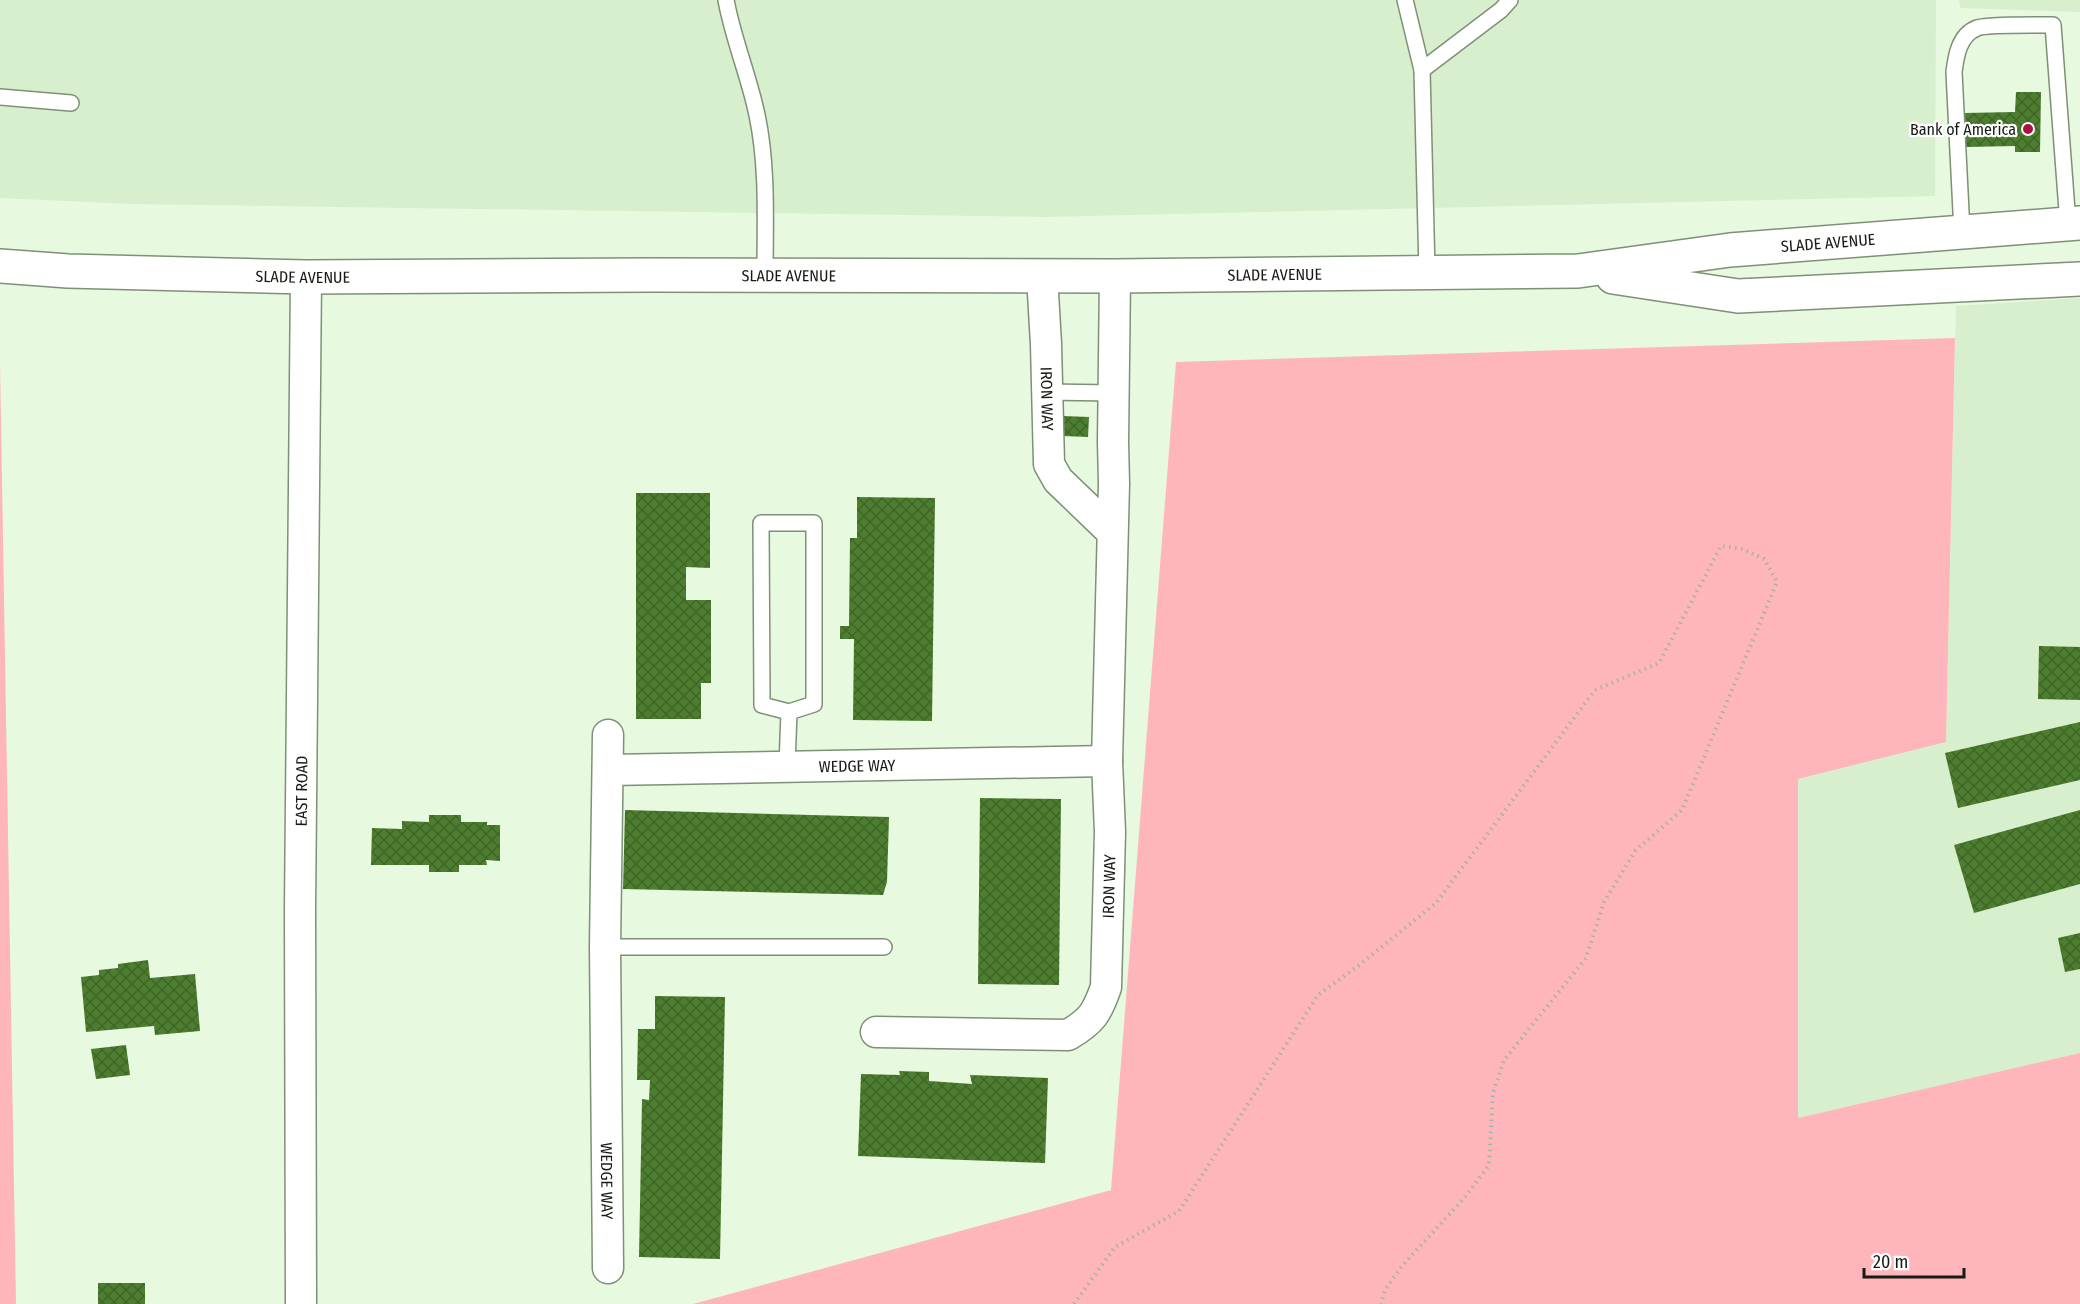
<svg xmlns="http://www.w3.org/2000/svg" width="2080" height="1304" font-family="'Fira Sans Condensed',sans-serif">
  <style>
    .built { fill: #d8efcd }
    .green { fill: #ffb5bc }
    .building { fill: url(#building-cross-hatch) }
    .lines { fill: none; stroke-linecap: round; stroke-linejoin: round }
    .lane-casing { stroke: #7f9077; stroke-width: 18 }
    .street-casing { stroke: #7f9077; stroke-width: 33 }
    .secondary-casing { stroke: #7f9077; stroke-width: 36 }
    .path { stroke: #a6b59f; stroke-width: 4; stroke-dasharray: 1.5 4.5; stroke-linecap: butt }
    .lane { stroke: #fff; stroke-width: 15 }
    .street { stroke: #fff; stroke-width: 30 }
    .secondary { stroke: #fff; stroke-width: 33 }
    .poi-dot { fill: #a8103e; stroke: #fff; stroke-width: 2 }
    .labels { text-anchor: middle; stroke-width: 4.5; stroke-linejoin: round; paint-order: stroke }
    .poi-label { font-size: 16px; fill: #161c13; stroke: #fff; text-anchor: end }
    .street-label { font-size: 16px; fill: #161c13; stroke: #fff }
  </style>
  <defs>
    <pattern id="building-cross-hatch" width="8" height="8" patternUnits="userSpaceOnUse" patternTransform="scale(1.5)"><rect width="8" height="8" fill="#4d7e30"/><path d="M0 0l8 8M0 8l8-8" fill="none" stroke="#3f6628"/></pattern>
  </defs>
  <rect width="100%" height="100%" fill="#e7f9de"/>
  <!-- built -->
  <g class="built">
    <polygon points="0,0 1936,0 1935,196 1045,217 131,204 0,198"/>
    <polygon points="1959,0 2080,0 2080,12 1960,8"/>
    <polygon points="2080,298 2080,1053 1798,1118 1798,779 1946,742 1956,306"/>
  </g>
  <!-- green -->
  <g class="green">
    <polygon points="1955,338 1946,742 1798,779 1798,1118 2080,1053 2080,1304 693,1304 1111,1190 1176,362"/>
    <polygon points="0,363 16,1304 0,1304"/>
  </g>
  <!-- building -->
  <g class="building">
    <polygon points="2016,92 2041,92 2040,152 2015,152 2015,146 1966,147 1965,113 2015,112"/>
    <polygon points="1063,416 1089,417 1088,437 1063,436"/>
    <polygon points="636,493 710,493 710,568 686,567 686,600 711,600 711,683 701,683 701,719 636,719"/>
    <polygon points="857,497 935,498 932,721 853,720 854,639 840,639 840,626 849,626 850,538 857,538"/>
    <polygon points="2039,646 2080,647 2080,700 2038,699"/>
    <polygon points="2080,722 2080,780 1958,808 1945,753"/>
    <polygon points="980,798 1061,799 1059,985 978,984"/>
    <polygon points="625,810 889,817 887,882 883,895 623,889"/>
    <polygon points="2080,810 2080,884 1974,913 1954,845"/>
    <polygon points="429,815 461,815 461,822 487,822 487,825 500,825 500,861 486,860 487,865 459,865 459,872 429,872 429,865 371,865 372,828 402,829 402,821 429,822"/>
    <polygon points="2080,933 2080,969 2065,972 2058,938"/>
    <polygon points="148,960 150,978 195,974 200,1031 155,1035 154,1026 86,1032 81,977 99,975 99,970 118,968 118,964"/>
    <polygon points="655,996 725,997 720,1259 639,1257 642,1099 649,1100 650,1080 637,1080 638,1029 655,1029"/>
    <polygon points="126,1045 130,1075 96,1079 91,1049"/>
    <polygon points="899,1071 929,1072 929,1081 972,1084 970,1075 1048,1078 1045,1163 858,1156 861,1074 900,1075"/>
    <rect x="98" y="1283" width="47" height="21"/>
  </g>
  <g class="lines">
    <!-- lane casing -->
    <g class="lane-casing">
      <g id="lane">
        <path d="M726,0C733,39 749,76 757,115C768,167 765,222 765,275"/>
        <polyline points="1405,0 1422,70 1427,272"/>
        <polyline points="1422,70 1501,10 1510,0"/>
        <polyline points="0,97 71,103"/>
        <path d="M1962,232L1954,72C1956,56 1959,35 1977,28C1986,24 2039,25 2053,25L2068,224"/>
        <polyline points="1046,392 1114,393"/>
        <polyline points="787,766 789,712 814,704 814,523 761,523 762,705 789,712"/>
        <polyline points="605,947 884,947"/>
      </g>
    </g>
    <!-- street casing -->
    <g class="street-casing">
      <g id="street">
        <path id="s1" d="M1042,276L1046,344L1049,464L1058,480L1112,532"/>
        <path id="s2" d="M608,735L605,947L608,1268"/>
        <path id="s3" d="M608,770L1107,761"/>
        <path id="s4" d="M876,1032L1068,1035C1092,1021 1097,1013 1106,987L1110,832L1107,761L1114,484L1113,442L1115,276"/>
        <path id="s5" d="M301,1304L300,908L306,277"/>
      </g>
    </g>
    <!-- secondary casing -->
    <g class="secondary-casing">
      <g id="secondary">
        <path id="s6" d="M0,266L68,271L306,277L649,275L1115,276L1578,271L1730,250L2080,223"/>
        <polyline points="1613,277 1738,296 2080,279"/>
      </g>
    </g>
    <!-- path -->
    <polyline class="path" points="1074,1304 1115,1247 1179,1211 1318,995 1358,966 1436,903 1595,690 1659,663 1721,546 1743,549 1764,559 1777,582 1682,810 1635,851 1604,902 1586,958 1504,1060 1493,1093 1489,1165 1465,1197 1402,1266 1385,1290 1381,1304"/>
    <!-- lane -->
    <use href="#lane" class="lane"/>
    <!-- street -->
    <use href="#street" class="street"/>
    <!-- secondary -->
    <use href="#secondary" class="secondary"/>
  </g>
  <!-- markers -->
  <circle class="poi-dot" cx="2028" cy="129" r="6"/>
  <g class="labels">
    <!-- poi labels -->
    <g class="poi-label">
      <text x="2016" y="135">Bank of America</text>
    </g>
    <!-- street labels -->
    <g class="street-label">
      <text dy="6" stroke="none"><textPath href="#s6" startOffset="1830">SLADE AVENUE</textPath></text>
      <text dy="6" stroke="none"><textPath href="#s6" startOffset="1275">SLADE AVENUE</textPath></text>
      <text dy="6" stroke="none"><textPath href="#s6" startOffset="789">SLADE AVENUE</textPath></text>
      <text dy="6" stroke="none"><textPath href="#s6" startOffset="303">SLADE AVENUE</textPath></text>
      <text dy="6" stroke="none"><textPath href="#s1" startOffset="123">IRON WAY</textPath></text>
      <text dy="6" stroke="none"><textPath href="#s3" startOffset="249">WEDGE WAY</textPath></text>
      <text dy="6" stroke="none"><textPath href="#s5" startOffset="513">EAST ROAD</textPath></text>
      <text dy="6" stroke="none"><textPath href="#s4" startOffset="356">IRON WAY</textPath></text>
      <text dy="6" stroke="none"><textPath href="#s2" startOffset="446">WEDGE WAY</textPath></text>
    </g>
  </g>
  <!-- scale -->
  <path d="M1864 1268v9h100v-9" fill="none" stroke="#161c13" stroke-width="3"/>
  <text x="1873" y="1268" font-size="18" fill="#161c13" stroke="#ffffff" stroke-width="4.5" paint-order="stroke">20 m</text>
</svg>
